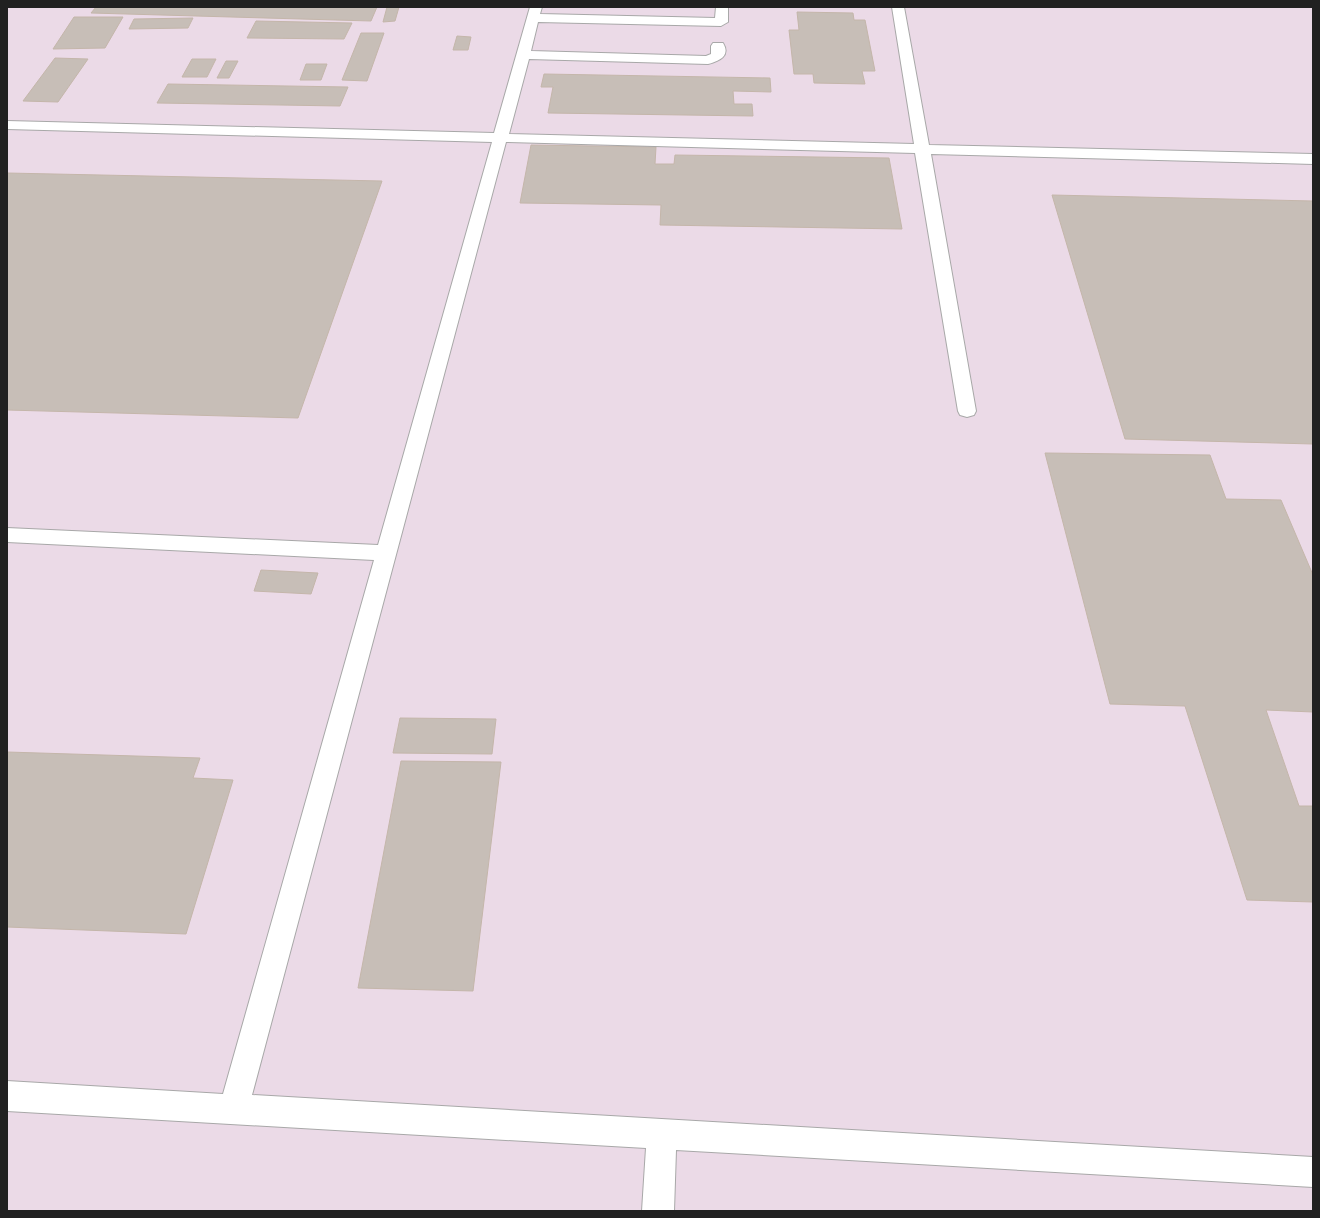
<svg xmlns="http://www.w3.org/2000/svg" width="1320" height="1218" font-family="'Fira Sans Condensed',sans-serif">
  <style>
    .industrial { fill: #ebdae7 }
    .building { fill: #c7beb7; stroke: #c4b6aa }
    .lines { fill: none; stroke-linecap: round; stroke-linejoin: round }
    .service-casing { stroke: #a8a8a8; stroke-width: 2 }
    .service { fill: #fff; fill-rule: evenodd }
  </style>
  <rect width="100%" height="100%" fill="#f2efe8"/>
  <!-- industrial -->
  <rect class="industrial" x="7" y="7" width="1306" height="1204"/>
  <!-- building -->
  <g class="building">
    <polygon points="96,7 377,7 371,21 91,13"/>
    <polygon points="387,7 399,7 395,21 383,22"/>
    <polygon points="797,12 853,13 854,20 865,20 875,71 862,71 865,84 814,83 813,74 794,74 789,30 799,30"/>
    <polygon points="74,17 123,17 105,48 53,49"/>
    <polygon points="193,18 188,28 129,29 134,19"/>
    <polygon points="256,21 352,23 344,39 247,38"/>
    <polygon points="361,33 384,33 367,81 342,80"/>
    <polygon points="457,36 471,37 468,50 453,50"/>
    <polygon points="55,58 88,59 58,102 23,101"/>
    <polygon points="192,59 216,59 207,77 182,77"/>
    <polygon points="226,61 238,61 229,78 217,78"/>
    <polygon points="306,64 327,64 321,80 300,80"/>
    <polygon points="544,74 770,78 771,92 733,91 734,104 752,104 753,116 548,113 553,87 541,87"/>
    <polygon points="168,84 348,87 340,106 157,103"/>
    <polygon points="531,145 656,147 655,164 674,164 675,155 889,158 902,229 660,225 661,205 520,203"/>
    <polygon points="7,173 382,181 298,418 7,410"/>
    <polygon points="1052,195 1313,201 1313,444 1125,439"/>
    <polygon points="1045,453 1210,455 1226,499 1281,500 1313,575 1313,712 1266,710 1299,806 1313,806 1313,902 1247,900 1185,706 1110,704"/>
    <polygon points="261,570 318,573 311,594 254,591"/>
    <polygon points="400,718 496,719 492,754 393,753"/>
    <polygon points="7,752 200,758 193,778 233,780 186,934 7,927"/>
    <polygon points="401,761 501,762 473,991 358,988"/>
  </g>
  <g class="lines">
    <!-- service casing -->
    <g class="service-casing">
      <path id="service" d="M530,7H542L540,14L715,18L716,7H728V22L721,26L538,22L531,51L706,56L711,54V46L713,43H723C731,56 719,61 708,64L529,59L509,134L914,144L892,7H904L929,145L1313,154V164L931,154L976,411L974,415L967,417L960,415L958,411L915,153L506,142L252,1095L1313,1157V1187L676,1150L674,1211H642L646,1148L7,1111V1081L223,1094L374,560L7,542V528L378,545L492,142L7,129V121L494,133Z"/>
    </g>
    <!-- service -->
    <use href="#service" class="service"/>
  </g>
  <!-- border -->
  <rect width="1320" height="1218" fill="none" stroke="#212121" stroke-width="16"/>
</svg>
